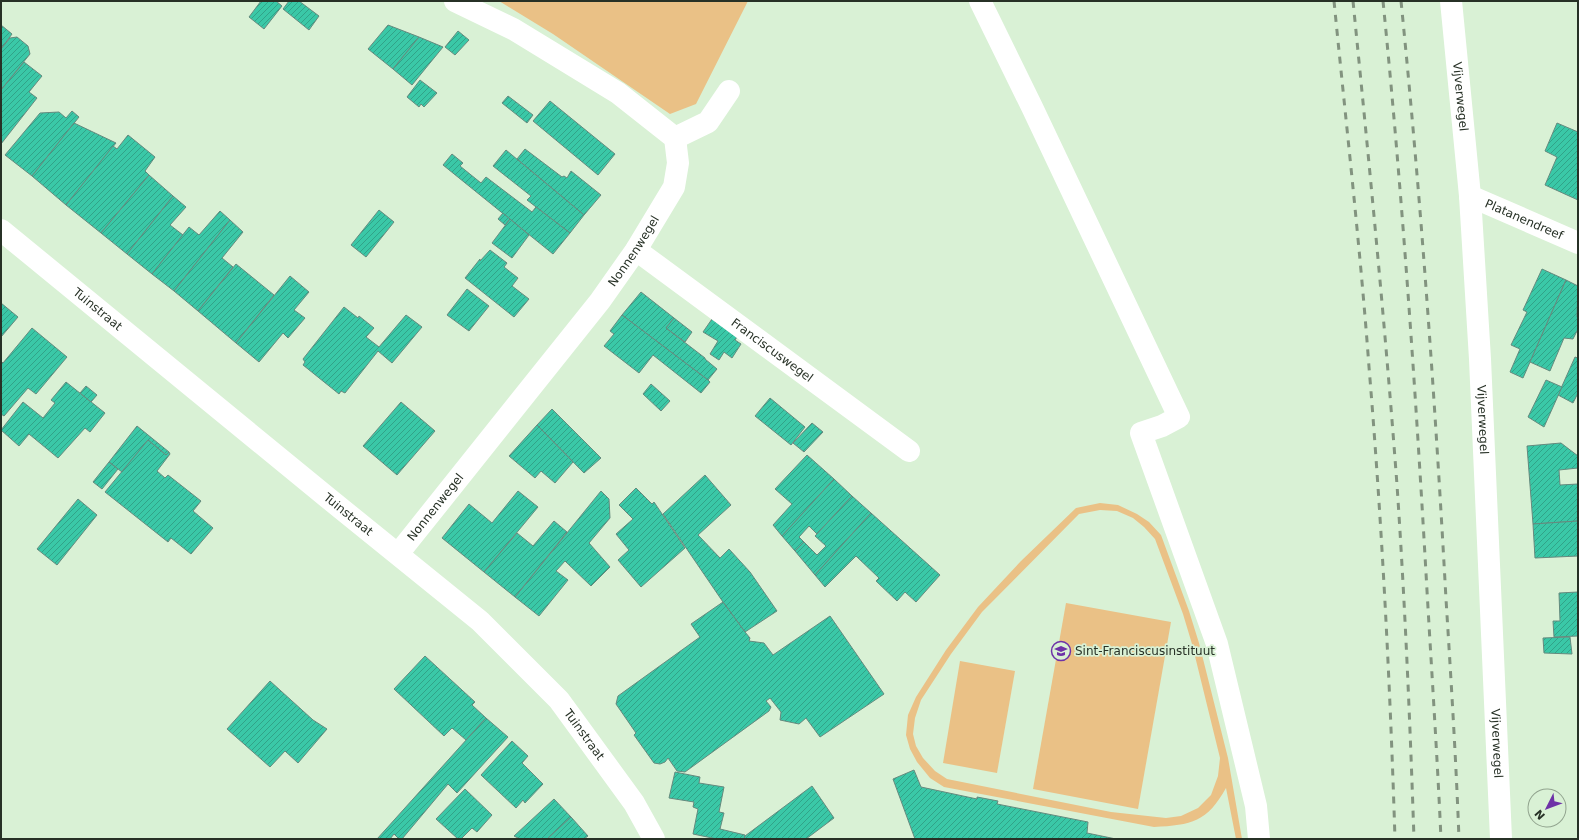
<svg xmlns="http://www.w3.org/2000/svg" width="1579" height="840" font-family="'DejaVu Sans',sans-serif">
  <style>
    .green { fill: #eac186; fill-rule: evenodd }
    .building { fill: url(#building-hatch); stroke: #658a7e }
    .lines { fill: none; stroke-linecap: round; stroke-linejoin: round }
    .minor { stroke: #fff; stroke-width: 22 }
    .rail { stroke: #82937f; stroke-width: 3; stroke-dasharray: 7 7; stroke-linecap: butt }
    .labels { text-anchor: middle; stroke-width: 3.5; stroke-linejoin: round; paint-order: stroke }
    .street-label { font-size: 12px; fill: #273126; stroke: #d9f1d5 }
    .poi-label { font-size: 12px; fill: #273126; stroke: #d9f1d5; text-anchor: start }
  </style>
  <defs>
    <pattern id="building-hatch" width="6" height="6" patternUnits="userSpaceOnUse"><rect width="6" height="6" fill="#3ac8a7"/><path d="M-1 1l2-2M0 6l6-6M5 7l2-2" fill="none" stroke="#31a388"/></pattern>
  </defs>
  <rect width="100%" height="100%" fill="#d9f1d5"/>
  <!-- green -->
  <g class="green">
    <polygon points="499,1 748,1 696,104 670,114 553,34"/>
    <path d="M1100,503L1118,505L1137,514L1149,522L1161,535L1189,611L1199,643L1228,758L1242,839H1236L1226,788C1207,822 1192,825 1154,827L944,787L930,778L917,762L910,749L906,735L908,715L916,697L946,650L978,607L1021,561L1076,508ZM1100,510L1117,511L1133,518L1144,527L1155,539L1183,614L1192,644L1220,758L1218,776L1211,795L1198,808L1181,816L1166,818L1111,812L947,779L935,771L923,758L916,746L913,734L915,718L921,700L951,654L982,612L1079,514Z"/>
    <polygon points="1066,603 1171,622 1138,809 1033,789"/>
    <polygon points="960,661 1015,671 997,773 943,763"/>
  </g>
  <!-- building -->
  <g class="building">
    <polygon points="261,1 276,1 282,6 264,29 249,17"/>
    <polygon points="289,1 299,1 319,16 309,30 283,9"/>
    <polygon points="1,25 12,34 1,49"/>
    <polygon points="388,25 419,37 393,69 368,49"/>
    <polygon points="458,31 469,40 455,55 445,47"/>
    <polygon points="17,37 28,46 30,54 1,90 1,49 10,38"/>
    <polygon points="419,37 443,47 412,85 393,69"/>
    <polygon points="24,62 42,76 29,92 37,98 1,144 1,90"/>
    <polygon points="420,80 437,93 424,107 421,104 419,107 407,97"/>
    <polygon points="508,96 533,115 527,123 502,103"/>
    <polygon points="550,101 615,154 598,175 533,121"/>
    <polygon points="72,111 79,117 32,176 5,155 40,113 59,112 66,118"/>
    <polygon points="74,123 116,143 66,205 32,176"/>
    <polygon points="1557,123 1578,132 1578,200 1545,185 1557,157 1545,151"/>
    <polygon points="128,135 155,157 145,171 149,175 101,233 66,205 113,146 117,149"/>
    <polygon points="525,149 562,177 564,176 567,178 571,171 601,195 584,215 517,159"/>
    <polygon points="506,150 584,215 570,233 527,200 531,196 493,166"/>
    <polygon points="452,154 463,163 460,166 481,183 486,177 532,212 536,207 570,233 553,254 443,165"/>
    <polygon points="149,175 173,196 127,254 101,233"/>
    <polygon points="173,196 186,207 170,225 183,235 152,274 127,254"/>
    <polygon points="379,210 394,222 366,257 351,245"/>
    <polygon points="220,211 230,220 174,291 152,274 189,227 199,235"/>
    <polygon points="503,213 510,219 505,225 498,219"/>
    <polygon points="510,219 529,235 512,258 492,243"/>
    <polygon points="230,220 243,232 222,258 233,267 198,311 174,291"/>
    <polygon points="490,250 507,263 504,267 518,278 512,286 529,299 514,317 465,278 480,259 480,261"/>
    <polygon points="236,264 274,295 236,343 198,311"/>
    <polygon points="1542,269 1566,280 1523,378 1510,372 1520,349 1511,345 1527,312 1523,310"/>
    <polygon points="290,276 309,292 294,310 305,318 288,338 283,333 259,362 236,343"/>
    <polygon points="1566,280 1578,286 1577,317 1578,318 1578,329 1573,339 1564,338 1550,371 1530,362"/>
    <polygon points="467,289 489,306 469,331 447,315"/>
    <polygon points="641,292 674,318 666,328 705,358 705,359 717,369 708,380 622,315"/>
    <polygon points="1,303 18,317 1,337"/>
    <polygon points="344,307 358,318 359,316 374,328 366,337 379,347 406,315 422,327 392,363 378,351 345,393 341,391 339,394 303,365 305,362 303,359"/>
    <polygon points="622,315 708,380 710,382 701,393 653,355 639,373 604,346 614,334 610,331"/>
    <polygon points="674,318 692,332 685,342 666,328"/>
    <polygon points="712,319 737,337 735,340 741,344 732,358 724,352 719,360 710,354 718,341 703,332"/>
    <polygon points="32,328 67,357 36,394 28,388 4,416 1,414 1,361 3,363"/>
    <polygon points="1575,357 1578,358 1578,393 1573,403 1558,395"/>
    <polygon points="1546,380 1562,387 1544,427 1528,417"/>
    <polygon points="66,382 105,413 90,432 85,428 58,458 29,434 19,446 1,430 23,402 43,418 55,403 51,400"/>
    <polygon points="651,384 670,401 661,411 643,394"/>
    <polygon points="86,386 97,395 91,402 80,393"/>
    <polygon points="770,398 805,427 791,445 755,416"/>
    <polygon points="401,402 435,431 397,475 363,446"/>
    <polygon points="552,409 601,458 584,473 537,425"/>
    <polygon points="812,423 823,432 804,452 793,443"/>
    <polygon points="537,425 573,462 555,483 541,471 535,478 509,456"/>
    <polygon points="137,426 169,452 166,455 148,440 122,472 109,462"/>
    <polygon points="148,440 166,455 169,452 170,454 157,471 165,478 168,475 201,501 193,511 213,528 191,554 171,538 168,542 105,492"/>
    <polygon points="1561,443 1578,456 1578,468 1559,470 1560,485 1578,484 1578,521 1533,524 1527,446"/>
    <polygon points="807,455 834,479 782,536 773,525 792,504 775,489"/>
    <polygon points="109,462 118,469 102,489 93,482"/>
    <polygon points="705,475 731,505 698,535 720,558 729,549 750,572 777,611 745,632 723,602 663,514"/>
    <polygon points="834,479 852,496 817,534 809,526 799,537 804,542 795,551 782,536"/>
    <polygon points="636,488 652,504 654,502 685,548 641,587 618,560 629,550 616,534 633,519 619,505"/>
    <polygon points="518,491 538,507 484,572 442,538 469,504 492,523"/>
    <polygon points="601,491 609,499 610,518 589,543 610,567 591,586 565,561 556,571 568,580 539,616 515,597"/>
    <polygon points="852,496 871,513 815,575 795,551 804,542 817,555 826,546 815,536"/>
    <polygon points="78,499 97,515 57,565 37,549"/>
    <polygon points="871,513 940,575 916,602 905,592 897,601 876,581 879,578 856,556 825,587 815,575"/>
    <polygon points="554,521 567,532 515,597 484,572 517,533 533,546"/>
    <polygon points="1578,521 1578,556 1535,558 1533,524"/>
    <polygon points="1578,592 1578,636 1554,637 1553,621 1560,621 1559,593"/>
    <polygon points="723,602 745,632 750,638 749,641 764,643 773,655 830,616 884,694 820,737 806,718 799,724 780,720 781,712 770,698 766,701 771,707 769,711 685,772 677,771 668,758 665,762 660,764 654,763 634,735 636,733 616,704 618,696 700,637 691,624"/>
    <polygon points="1570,637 1572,654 1544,653 1543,638"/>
    <polygon points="425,656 475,702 472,705 486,718 466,740 452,728 444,736 394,689"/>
    <polygon points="270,681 313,720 327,729 298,763 285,751 270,767 227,729"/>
    <polygon points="486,718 508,737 457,793 448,784 402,839 399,839 394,834 390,839 377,839"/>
    <polygon points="512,741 528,756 522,763 543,784 525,803 523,800 516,808 481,775"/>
    <polygon points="914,770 921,787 977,799 977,797 998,801 997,804 1088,822 1087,833 1116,839 915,839 893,779"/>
    <polygon points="675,772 700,777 699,783 724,787 719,812 724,813 720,829 745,835 744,839 717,839 693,834 698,809 693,807 694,802 669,798"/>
    <polygon points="812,786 834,818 806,839 744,839 745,836"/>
    <polygon points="465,789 492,815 477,832 472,828 461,839 458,839 436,819"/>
    <polygon points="554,799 571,817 547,839 520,839 514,836"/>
    <polygon points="571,817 588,836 584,839 547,839"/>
  </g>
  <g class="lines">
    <!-- minor -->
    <g class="minor">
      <polyline points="980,1 1032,107 1179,417 1162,426 1141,433 1217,644 1256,806 1259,839"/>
      <path id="s1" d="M1451,1L1470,196L1480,359L1501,839"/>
      <polyline points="675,138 708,122 729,91"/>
      <path id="s2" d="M1470,196L1578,243"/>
      <path id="s3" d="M1,230L328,498L480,621L559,700L634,803L654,839"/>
      <path id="s4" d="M636,250L909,451"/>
      <path id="s5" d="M398,554L600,301L636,250L674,187L678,163L675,138L618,93L513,29L455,1"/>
    </g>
    <!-- rail -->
    <g class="rail">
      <path d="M1334,1C1346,123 1360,245 1369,367C1382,524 1390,681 1395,839"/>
      <path d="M1353,1C1369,162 1385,323 1397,485C1405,603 1410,721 1414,839"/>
      <path d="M1383,1C1402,191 1415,382 1426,573C1431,662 1437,750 1441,839"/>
      <path d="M1401,1C1421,200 1435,399 1446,599C1451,679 1456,759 1459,839"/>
    </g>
  </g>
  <!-- icons -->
  <defs>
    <g id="school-ring" transform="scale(1)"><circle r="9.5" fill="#d9f1d5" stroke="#6e32a7" stroke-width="1.5"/><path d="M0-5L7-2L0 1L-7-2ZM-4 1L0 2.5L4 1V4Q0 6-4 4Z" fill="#6e32a7"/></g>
  </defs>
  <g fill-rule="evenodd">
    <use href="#school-ring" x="1061" y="651"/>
  </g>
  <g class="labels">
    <!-- street labels -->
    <g class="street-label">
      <text dy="4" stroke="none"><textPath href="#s1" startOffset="96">Vijverwegel</textPath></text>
      <text dy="4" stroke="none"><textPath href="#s2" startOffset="59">Platanendreef</textPath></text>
      <text dy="4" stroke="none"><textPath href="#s5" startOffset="384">Nonnenwegel</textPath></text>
      <text dy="4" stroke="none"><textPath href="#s3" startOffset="125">Tuinstraat</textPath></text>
      <text dy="4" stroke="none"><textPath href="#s4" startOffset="169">Franciscuswegel</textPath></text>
      <text dy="4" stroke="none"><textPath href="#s1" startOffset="420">Vijverwegel</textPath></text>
      <text dy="4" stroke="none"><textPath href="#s5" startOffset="60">Nonnenwegel</textPath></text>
      <text dy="4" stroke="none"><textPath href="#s3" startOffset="449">Tuinstraat</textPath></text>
      <text dy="4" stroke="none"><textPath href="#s3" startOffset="773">Tuinstraat</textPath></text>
      <text dy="4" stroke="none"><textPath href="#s1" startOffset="744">Vijverwegel</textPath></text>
    </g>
    <!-- poi labels -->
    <g class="poi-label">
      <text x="1075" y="655">Sint-Franciscusinstituut</text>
    </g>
  </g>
  <!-- border -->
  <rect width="1579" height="840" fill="none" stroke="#273126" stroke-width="4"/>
  <!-- north arrow -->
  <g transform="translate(1547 808) rotate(228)"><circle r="19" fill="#d9f1d5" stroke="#92a48f"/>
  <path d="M0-3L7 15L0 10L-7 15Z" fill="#6e32a7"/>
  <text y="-6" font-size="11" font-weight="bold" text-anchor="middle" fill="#273126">N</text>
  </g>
</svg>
